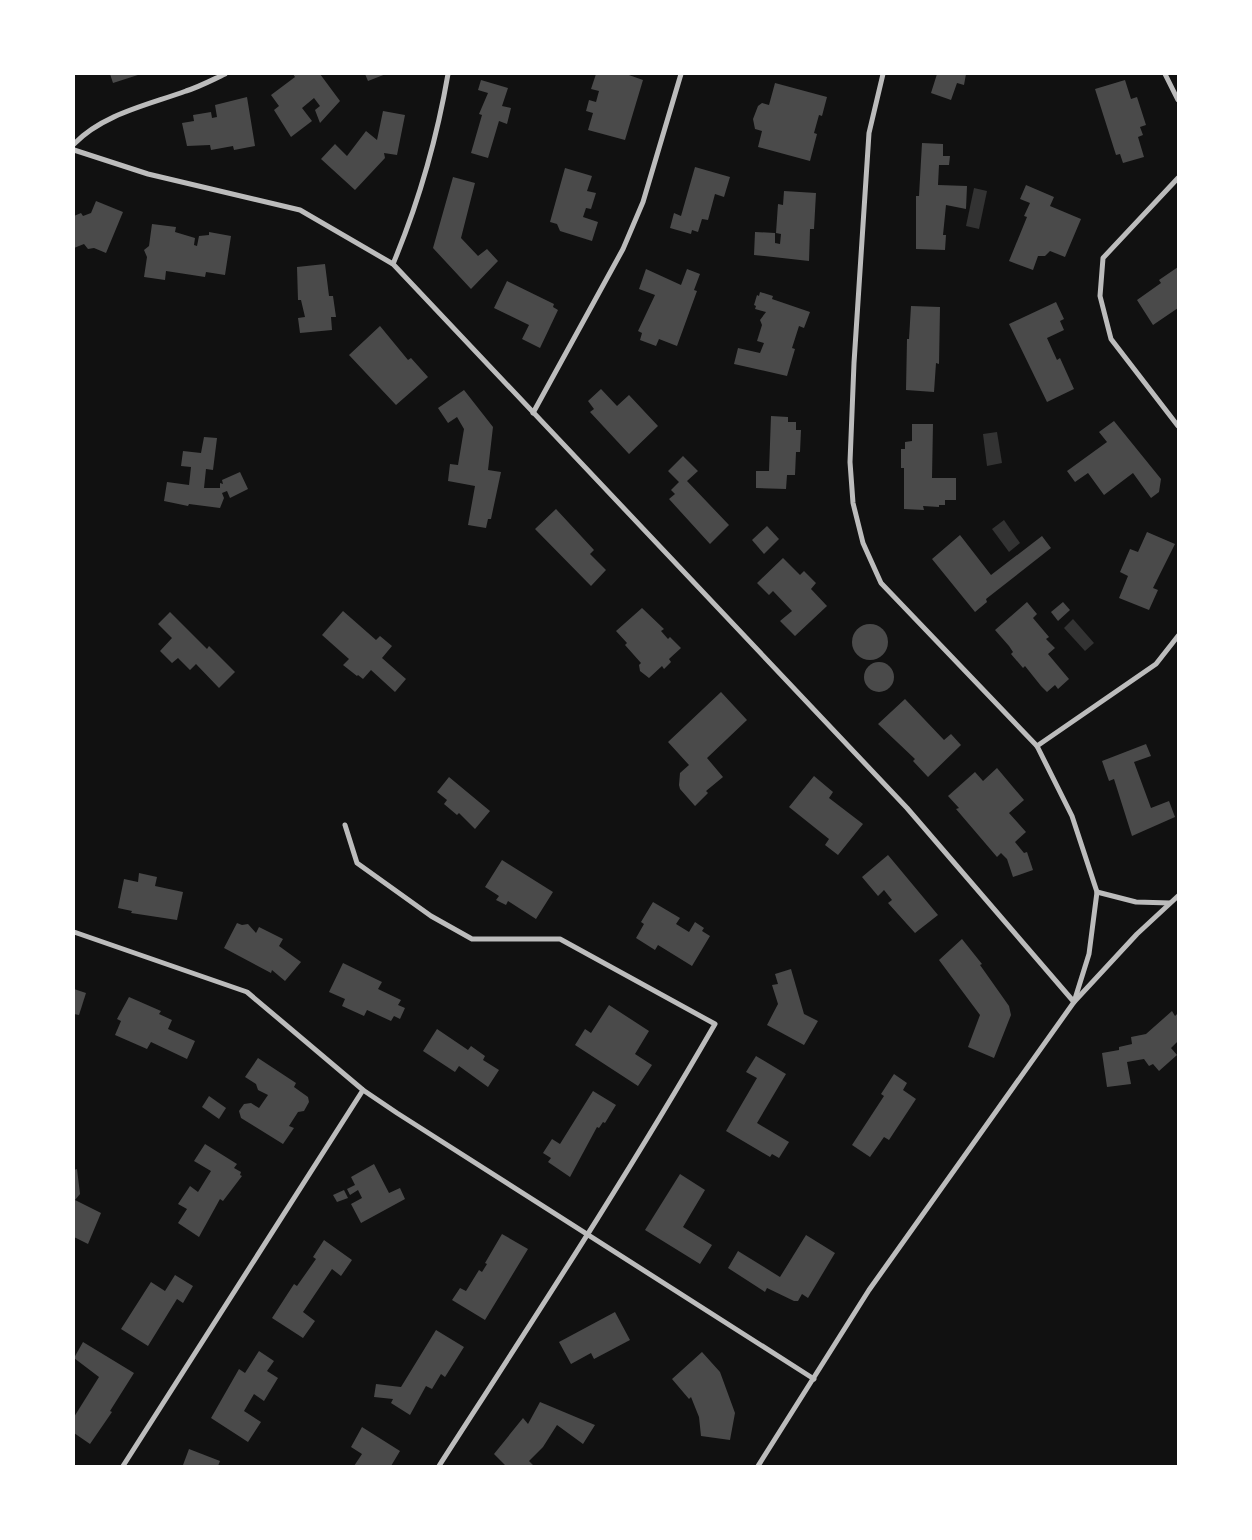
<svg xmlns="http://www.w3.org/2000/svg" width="1252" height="1540" font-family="'DM Sans',sans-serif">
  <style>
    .water { fill: #333 }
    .building { fill: #4a4a4a }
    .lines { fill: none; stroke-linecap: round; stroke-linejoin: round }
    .minor { stroke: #bcbcbc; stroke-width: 5 }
  </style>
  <rect width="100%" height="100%" fill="#111"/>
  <!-- water -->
  <g class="water">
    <polygon points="974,188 987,191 979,229 966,226"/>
    <polygon points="997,432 1002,463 987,466 983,434"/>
    <polygon points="1004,520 1020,543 1009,552 992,529"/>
    <polygon points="1073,619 1094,643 1085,651 1064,628"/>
  </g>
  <!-- building -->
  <g class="building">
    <polygon points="110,74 141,74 113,83"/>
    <polygon points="293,74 320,74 340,101 320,123 315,110 320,106 314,98 302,108 312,121 291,137 274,110 279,106 271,95 295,77"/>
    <polygon points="365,74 386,74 368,81"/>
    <polygon points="596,74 626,74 643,80 625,140 588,130 593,113 586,111 589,100 596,102 599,91 591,89"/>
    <polygon points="937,74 966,74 964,85 957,83 951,100 931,93"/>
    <polygon points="481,80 508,88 502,106 511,108 507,124 499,121 488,158 471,153 482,115 479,114 488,93 478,90"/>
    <polygon points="1125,80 1131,99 1137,97 1146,125 1140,127 1143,135 1138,137 1144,157 1123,163 1120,154 1116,155 1095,89"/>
    <polygon points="775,83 827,97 822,116 819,115 814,133 817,134 810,161 758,147 762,131 755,129 753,119 758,106 762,103 769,105"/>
    <polygon points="247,97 255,146 234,150 233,146 211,150 210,145 187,146 182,123 194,121 193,115 211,112 212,118 217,117 215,105"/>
    <polygon points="383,111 405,115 397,155 384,153 385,158 355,190 321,159 335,144 347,156 366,131 377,140"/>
    <polygon points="922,143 943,144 943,156 950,156 949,165 939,165 938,185 967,186 966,209 946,205 943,235 946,235 945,250 916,249 916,196 919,196"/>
    <polygon points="695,167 730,177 724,197 715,194 708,220 702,219 698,232 692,230 691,234 670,228 674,213 681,216"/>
    <polygon points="565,168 592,176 587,191 596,193 591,209 586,208 583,217 598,222 592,241 560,231 557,224 550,222"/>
    <polygon points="453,177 475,183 461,238 478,256 487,249 498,261 471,289 433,248"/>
    <polygon points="1026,185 1054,197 1050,206 1081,219 1065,257 1050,251 1045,256 1038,256 1033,270 1009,261 1027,217 1024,216 1030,203 1020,199"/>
    <polygon points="784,191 816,193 814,229 810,229 809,261 754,255 755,232 775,233 775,243 780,244 781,234 776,233 778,204 783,205"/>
    <polygon points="96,201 123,212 106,253 94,248 88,249 84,244 74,248 74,216 81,213 83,216 91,213"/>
    <polygon points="152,224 176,227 175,232 195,238 194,245 197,246 199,236 209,235 209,232 231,236 225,275 206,272 205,277 166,271 165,280 144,277 147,257 144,250 149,246"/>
    <polygon points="325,264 329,296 333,296 336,317 331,317 332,330 300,333 298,318 305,317 301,300 298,300 297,267"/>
    <polygon points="1178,267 1178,308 1153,325 1137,300 1161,283 1159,280"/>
    <polygon points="646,269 681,285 687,269 700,274 694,290 697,291 677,346 659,339 656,346 640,340 642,333 638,331 655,295 639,289"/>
    <polygon points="507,281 554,304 553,307 558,310 540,348 522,339 529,325 494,308"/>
    <polygon points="760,292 773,296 772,299 810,312 804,328 799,326 792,348 795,349 787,376 734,364 738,348 760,353 764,343 757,341 762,325 760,320 766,312 755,309 756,306 754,305 757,295 759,296"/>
    <polygon points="1056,302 1064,319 1060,321 1064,330 1047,338 1057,360 1060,358 1074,389 1047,402 1009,324"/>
    <polygon points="911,306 940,307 939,364 936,363 934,392 906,390 907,339 909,339"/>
    <polygon points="380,326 408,360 411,358 428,377 396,405 349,355"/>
    <polygon points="601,389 617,406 629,395 658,426 629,454 590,412 594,409 588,401"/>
    <polygon points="464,390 493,427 488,470 501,472 491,519 488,519 486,528 468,525 475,486 448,481 450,464 458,465 464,429 457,417 448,423 438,408"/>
    <polygon points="771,416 788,417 788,422 796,422 796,430 801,430 800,452 796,452 795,475 787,475 786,489 756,488 756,471 769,471"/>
    <polygon points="1114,421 1161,479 1159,492 1151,498 1133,473 1104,495 1088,473 1075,482 1067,471 1107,442 1099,432"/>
    <polygon points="912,424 933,424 932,478 956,478 956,500 945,500 945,505 939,505 939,507 923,506 924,510 904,509 904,468 901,468 901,449 905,449 905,442 912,441"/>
    <polygon points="204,437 217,438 213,470 206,469 204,488 220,488 220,483 223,484 222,480 240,472 248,489 230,498 227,491 222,493 224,498 220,508 189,504 188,506 164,501 167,482 189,485 191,467 181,466 183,451 201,453"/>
    <polygon points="683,456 698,471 687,481 729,525 710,544 669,499 675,494 671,490 679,482 668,471"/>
    <polygon points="556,509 594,550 590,554 606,570 591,586 535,529"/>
    <polygon points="767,526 779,539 764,554 752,540"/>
    <polygon points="1147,532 1175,544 1153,588 1158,590 1149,610 1119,598 1128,576 1120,572 1130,549 1138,552"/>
    <polygon points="960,535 991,575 1042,536 1051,548 986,599 987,602 975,612 932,559"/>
    <polygon points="783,558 800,575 804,571 816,583 811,589 827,606 795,636 780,621 792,611 773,591 769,595 757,583"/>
    <polygon points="1027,602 1037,614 1033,618 1049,637 1046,639 1055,648 1048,654 1069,679 1058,689 1055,685 1047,692 1041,686 1025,666 1023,668 1011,654 1013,652 1009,646 995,630"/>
    <polygon points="1063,602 1070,610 1058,621 1051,612"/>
    <polygon points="642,608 664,629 661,631 668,639 670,637 681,648 669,659 671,662 664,669 662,666 649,678 640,671 639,665 641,663 625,645 627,643 616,631"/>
    <polygon points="343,611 376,640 380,636 392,646 382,658 406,679 395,692 371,670 363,679 358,675 357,676 343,665 349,659 322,635"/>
    <polygon points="170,612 207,649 209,646 235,672 219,688 196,664 190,670 178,658 172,663 160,651 172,638 158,624"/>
    <circle cx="870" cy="642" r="18"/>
    <circle cx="879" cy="677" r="15"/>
    <polygon points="721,692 747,720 707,758 723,777 706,791 708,793 695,806 680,789 679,785 680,773 689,765 668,742"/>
    <polygon points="905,699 944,740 951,734 961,745 928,777 913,761 915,759 878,724"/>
    <polygon points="1146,744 1151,756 1134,762 1151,808 1169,801 1175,817 1132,836 1114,779 1109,781 1102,761"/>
    <polygon points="997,768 1024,800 1009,813 1026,832 1015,842 1024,853 1027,852 1033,870 1013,877 1007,859 1001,853 997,857 956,809 959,808 948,796 975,772 983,781"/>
    <polygon points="814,776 833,792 829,798 863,824 838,855 825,845 829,839 789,807"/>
    <polygon points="449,777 490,811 475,829 459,813 457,815 444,804 447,800 437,792"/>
    <polygon points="888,855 938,915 915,933 888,903 892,900 884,890 878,896 862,877"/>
    <polygon points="502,860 553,892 536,919 508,901 506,905 496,900 499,896 485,887"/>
    <polygon points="139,873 157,877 155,886 183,892 177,920 131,913 132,911 118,908 124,879 138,882"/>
    <polygon points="653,902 680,918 676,924 689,932 695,922 704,928 702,931 710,936 692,966 658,945 655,950 636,938 644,924 641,922"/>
    <polygon points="237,923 242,925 248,924 256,933 259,927 283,939 279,946 301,962 285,981 272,970 271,973 224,948"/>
    <polygon points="962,939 982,964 980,965 1009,1006 1011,1015 994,1058 968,1047 980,1015 939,960"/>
    <polygon points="343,963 382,982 378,989 401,1000 398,1005 405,1008 400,1019 394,1016 391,1021 367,1010 364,1016 342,1006 345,999 329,992"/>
    <polygon points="791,969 804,1014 818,1021 804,1045 767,1025 778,1004 772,985 778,984 775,974"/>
    <polygon points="74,989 86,993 79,1015 74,1014"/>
    <polygon points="129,997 161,1011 159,1014 172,1020 168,1029 195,1041 187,1059 151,1042 147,1049 115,1035 121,1021 117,1019"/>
    <polygon points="609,1005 649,1031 635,1054 652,1065 638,1086 575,1045 585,1029 591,1033"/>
    <polygon points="1172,1011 1175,1016 1178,1013 1178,1041 1171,1048 1177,1055 1159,1071 1153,1064 1149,1066 1144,1059 1127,1062 1131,1084 1107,1087 1102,1053 1119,1050 1119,1047 1132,1044 1131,1037 1146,1034"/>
    <polygon points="437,1029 468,1050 471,1046 485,1056 483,1060 499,1070 488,1087 459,1066 455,1072 423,1051"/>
    <polygon points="756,1056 786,1074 757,1123 789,1142 779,1158 772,1154 770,1157 726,1131 757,1078 746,1072"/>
    <polygon points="258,1058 296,1083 294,1087 308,1097 309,1102 304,1111 298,1112 289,1126 294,1128 283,1144 241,1118 239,1111 244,1104 251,1103 259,1108 268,1095 258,1090 256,1084 245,1077"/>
    <polygon points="894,1074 907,1083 903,1090 916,1099 889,1140 884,1137 870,1157 852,1145 884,1096 881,1094"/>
    <polygon points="593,1091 616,1105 605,1123 603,1122 599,1128 597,1127 570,1177 548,1162 551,1158 543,1153 552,1139 560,1144"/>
    <polygon points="209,1096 226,1108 219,1119 202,1107"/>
    <polygon points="205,1144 237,1164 234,1168 241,1172 240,1175 242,1176 223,1201 220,1199 199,1237 178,1223 187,1209 178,1204 190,1186 198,1192 211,1171 194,1161"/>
    <polygon points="374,1164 389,1193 400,1188 405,1199 361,1223 351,1204 362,1198 358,1190 350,1195 347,1189 355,1185 351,1177"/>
    <polygon points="77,1169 80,1194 75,1200 101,1213 88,1244 74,1237 74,1170"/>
    <polygon points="680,1174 705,1190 683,1227 712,1245 700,1264 645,1230"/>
    <polygon points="344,1190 348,1198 337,1202 333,1195"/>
    <polygon points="502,1234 528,1249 485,1320 452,1300 460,1288 466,1291 479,1270 482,1272 487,1264 485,1263"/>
    <polygon points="806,1235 835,1253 808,1298 802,1294 798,1301 794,1301 767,1288 765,1292 728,1268 738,1251 780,1277"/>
    <polygon points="324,1240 352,1260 341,1276 332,1269 303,1312 315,1321 303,1338 272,1318 294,1284 297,1286 316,1259 313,1257"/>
    <polygon points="175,1275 193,1286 183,1303 177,1299 148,1346 121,1329 151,1282 165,1291"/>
    <polygon points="615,1312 630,1340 594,1359 591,1353 571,1364 559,1342"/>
    <polygon points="436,1330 464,1347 445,1377 441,1374 432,1389 426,1386 410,1415 391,1403 393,1399 374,1397 376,1384 401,1387"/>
    <polygon points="83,1342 134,1373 110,1411 112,1412 90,1444 74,1433 74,1417 99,1377 74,1358"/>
    <polygon points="259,1351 274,1361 267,1371 278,1378 264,1401 254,1394 244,1411 261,1422 248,1442 211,1418 239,1369 245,1373"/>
    <polygon points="702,1352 720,1372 735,1413 730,1440 701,1436 699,1417 691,1397 689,1399 672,1379"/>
    <polygon points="540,1402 595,1425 583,1444 557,1425 543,1447 529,1461 534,1466 506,1466 494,1454 523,1418 528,1424"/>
    <polygon points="362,1427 400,1451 391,1466 354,1466 362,1454 351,1447"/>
    <polygon points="189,1449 220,1461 218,1466 183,1465"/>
  </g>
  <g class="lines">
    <!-- minor -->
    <g class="minor">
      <polyline points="1165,74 1178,100"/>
      <path d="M74,144C103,114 148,105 186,91C199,87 212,80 225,74"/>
      <polyline points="74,150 148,174 300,210 393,264 907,808 1074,1002 1137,934 1178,896"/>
      <polyline points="1178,178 1103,258 1100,296 1111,339 1178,426"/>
      <path d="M393,264C418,204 437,138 448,74"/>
      <polyline points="533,413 623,249 643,202 681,74"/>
      <polyline points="1037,746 1156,664 1178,636"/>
      <path d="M345,825L357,863L431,916L472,939H560L715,1024C628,1175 533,1320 439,1466"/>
      <polyline points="1097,892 1136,902 1170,903"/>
      <polyline points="74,932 247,992 363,1090 397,1113 814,1379"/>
      <polyline points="123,1466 363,1090"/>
      <polyline points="758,1466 869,1290 1074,1002 1089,954 1097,892 1072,816 1037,746 881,583 863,543 853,503 850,462 854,363 869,133 883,74"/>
    </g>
  </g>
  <!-- border -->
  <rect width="1252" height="1540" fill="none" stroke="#ffffff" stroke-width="150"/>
</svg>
